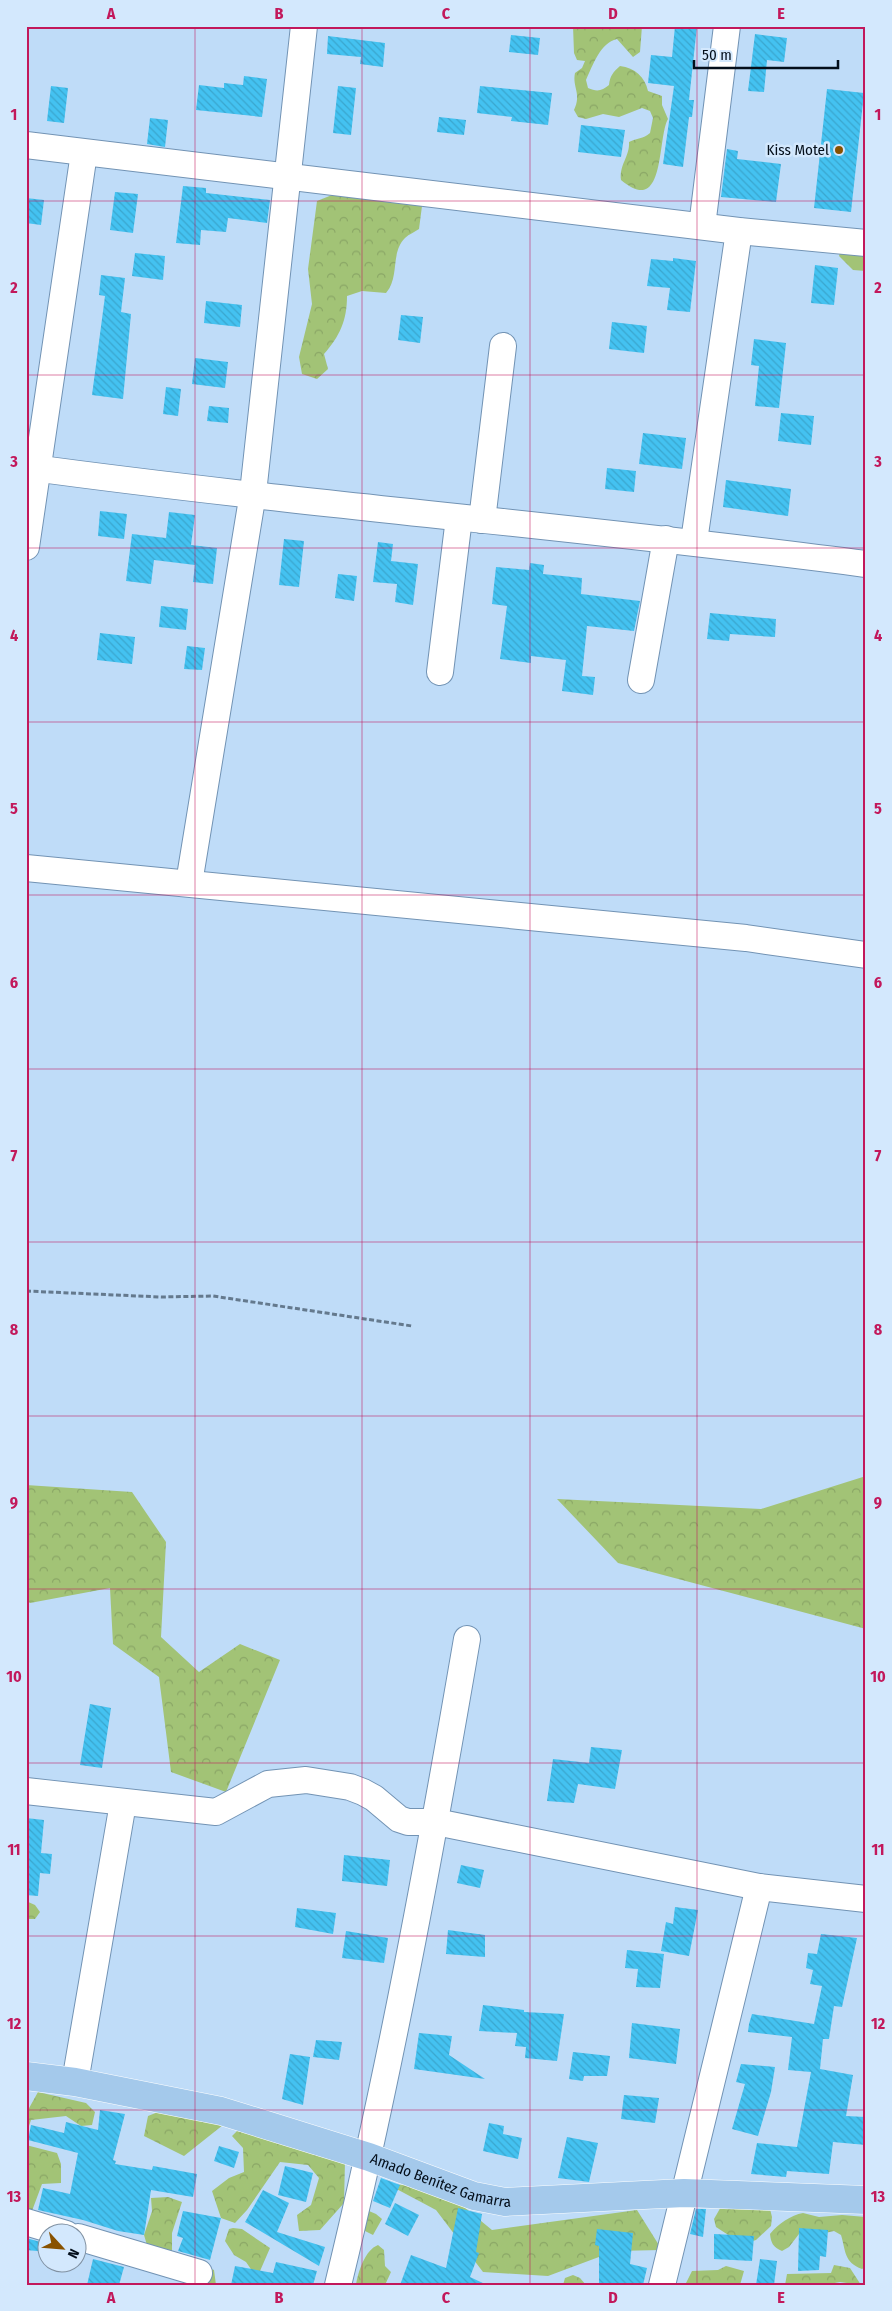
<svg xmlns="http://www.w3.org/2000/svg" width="892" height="2311" font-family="'Fira Sans Condensed',sans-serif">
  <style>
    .forest { fill: url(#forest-crowns) }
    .building { fill: url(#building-back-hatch) }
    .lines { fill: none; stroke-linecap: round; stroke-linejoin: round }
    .minor-casing { stroke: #7293b4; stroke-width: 28 }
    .major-casing { stroke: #fff; stroke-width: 29 }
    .path { stroke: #64798d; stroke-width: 3; stroke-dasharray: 5 2.5; stroke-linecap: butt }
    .minor { stroke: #fff; stroke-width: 26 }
    .major { stroke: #a4c9eb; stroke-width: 28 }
    .grid { fill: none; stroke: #c2185b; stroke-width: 1; stroke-opacity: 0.55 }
    .poi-dot { fill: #885200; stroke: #d3e8fd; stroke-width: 2 }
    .labels { text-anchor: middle; stroke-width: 5; stroke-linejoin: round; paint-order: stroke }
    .poi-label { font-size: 15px; fill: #030e1a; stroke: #d3e8fd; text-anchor: end }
    .street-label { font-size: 15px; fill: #030e1a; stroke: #d3e8fd }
    .neatline { fill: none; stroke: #c2185b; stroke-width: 2 }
    .grid-label { font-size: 16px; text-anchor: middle; font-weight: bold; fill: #c2185b }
  </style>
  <defs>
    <pattern id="forest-crowns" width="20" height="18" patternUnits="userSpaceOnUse" patternTransform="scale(1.25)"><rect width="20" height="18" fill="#a2c376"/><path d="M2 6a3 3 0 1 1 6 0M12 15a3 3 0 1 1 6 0" fill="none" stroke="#8aa666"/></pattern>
    <pattern id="building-back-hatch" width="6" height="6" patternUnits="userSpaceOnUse" patternTransform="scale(1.25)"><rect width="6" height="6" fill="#44c2f1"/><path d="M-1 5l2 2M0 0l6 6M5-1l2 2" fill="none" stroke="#3aa6ce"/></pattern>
  </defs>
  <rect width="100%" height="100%" fill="#bfdcf8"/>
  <!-- forest -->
  <g class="forest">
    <path d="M573,26H642L640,52L633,57L617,39C600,43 593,65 586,80L588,88C597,92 602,91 609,85C610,76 613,72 620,66C635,68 645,77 648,91L662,96V105L668,119C657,138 666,218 621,180C619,165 630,156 629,142C637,138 643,139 650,133L653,118L650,111L642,108L619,117L603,114L586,119L578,117L574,110C582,94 572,87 575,73L582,68L585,61L577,60L574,53Z"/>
    <path d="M332,195L413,197L422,206L419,229C415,232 409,234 405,238C390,253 400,277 386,293L362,291L347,296C347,320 340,336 324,354L328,369L317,379L302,374L299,357L312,304L308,269L317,201Z"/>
    <polygon points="866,245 866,271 853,270 839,256 840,252"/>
    <polygon points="866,1476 866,1629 618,1563 557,1499 761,1509"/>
    <polygon points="26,1485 132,1492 166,1542 161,1637 199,1672 240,1644 280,1660 226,1792 171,1772 159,1677 113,1644 110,1588 30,1603 26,1600"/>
    <polygon points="26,1901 35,1905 40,1912 35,1919 26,1919"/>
    <polygon points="38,2092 86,2103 95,2112 92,2125 81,2126 66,2116 31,2120 26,2135 28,2110"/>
    <polygon points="163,2110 223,2125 184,2156 144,2136 148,2116"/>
    <polygon points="242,2126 345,2161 344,2203 320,2230 299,2231 297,2215 311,2205 319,2178 308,2165 280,2162 247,2210 235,2223 221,2218 212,2191 229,2178 244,2172 243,2148 232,2136"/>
    <polygon points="26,2145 57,2153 61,2164 61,2183 42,2184 29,2219 26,2218"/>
    <polygon points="436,2184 492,2230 637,2210 662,2250 615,2251 548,2276 483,2272 436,2210 389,2185"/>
    <polygon points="168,2197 182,2202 172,2233 172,2254 214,2270 216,2285 192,2281 152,2262 144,2235 152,2211 151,2198"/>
    <polygon points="722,2205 770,2209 772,2217 771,2226 756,2240 747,2243 736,2240 716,2227 714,2219"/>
    <polygon points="369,2211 376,2214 382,2219 373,2235 361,2229"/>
    <path d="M803,2213L819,2217L842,2215L866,2217V2267L862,2269C844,2262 846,2252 841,2235L834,2231L816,2235L799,2234L789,2247L782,2251C773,2247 771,2243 770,2234C778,2224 791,2215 803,2213Z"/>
    <polygon points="233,2228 242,2229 270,2248 257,2278 246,2262 234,2255 225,2241 229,2229"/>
    <path d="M378,2245L384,2250L385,2266L391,2272L385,2285H356C358,2272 365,2250 378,2245Z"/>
    <polygon points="834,2265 850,2268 861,2285 840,2282 824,2285 785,2285 787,2274 831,2273"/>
    <polygon points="726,2266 744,2271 740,2285 685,2285 692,2271 718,2270"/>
    <polygon points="573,2275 580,2278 586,2285 563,2285 565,2278"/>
  </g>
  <!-- building -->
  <g class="building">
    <polygon points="675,26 697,26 689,100 694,100 692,117 689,117 683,167 663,164 674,86 648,83 651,55 672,57"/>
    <polygon points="755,34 787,38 784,62 767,60 764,92 748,91"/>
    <polygon points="511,35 540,38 538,55 509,52"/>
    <polygon points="328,36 385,43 383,67 360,64 361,57 327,54"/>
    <polygon points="244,76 267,79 262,117 196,110 199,85 224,88 224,83 243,85"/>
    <polygon points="51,86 68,88 64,123 47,121"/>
    <polygon points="338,86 356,88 351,135 333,133"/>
    <polygon points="480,86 552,93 548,125 511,121 512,117 477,113"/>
    <polygon points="827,89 864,93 851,212 814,208"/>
    <polygon points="439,117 466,120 464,135 437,132"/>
    <polygon points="150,118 168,120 165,147 147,144"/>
    <polygon points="581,125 625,130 621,157 578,152"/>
    <polygon points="727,149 738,151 737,159 781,164 776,202 721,197"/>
    <polygon points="183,186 206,188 206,193 270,200 267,223 228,218 226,232 201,230 200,245 176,243"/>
    <polygon points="115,192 138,194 133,233 110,230"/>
    <polygon points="26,198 44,200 41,225 26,223"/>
    <polygon points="135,253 165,256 163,280 132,276"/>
    <polygon points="673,258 696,261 690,312 667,310 670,288 647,286 651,259 673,261"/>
    <polygon points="815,265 838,268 834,305 811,303"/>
    <polygon points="101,275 125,278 121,312 131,314 123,399 92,395 105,296 99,295"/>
    <polygon points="206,301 242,305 240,327 204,323"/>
    <polygon points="401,315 423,317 420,343 398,340"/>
    <polygon points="612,322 647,326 644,353 609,349"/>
    <polygon points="754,339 786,343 779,408 755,406 759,366 751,365"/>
    <polygon points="195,358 228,362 225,388 192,384"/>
    <polygon points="166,387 181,389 178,416 163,414"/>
    <polygon points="209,406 229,408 228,423 207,421"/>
    <polygon points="781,413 814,416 811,445 778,441"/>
    <polygon points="643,433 686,438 682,469 639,464"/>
    <polygon points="607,468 636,471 634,492 605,489"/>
    <polygon points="726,480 791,489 788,516 723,507"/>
    <polygon points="100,511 127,514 124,539 98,536"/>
    <polygon points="169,512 195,515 191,545 217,548 213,584 193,582 195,565 154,560 151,584 126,581 132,534 166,538"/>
    <polygon points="284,539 304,541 299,587 279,585"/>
    <polygon points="378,542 393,544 391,561 418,564 413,605 395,602 397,584 373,582"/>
    <polygon points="530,563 544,565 543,574 582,578 581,594 640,601 634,631 587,626 582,676 595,677 593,695 562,691 566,660 531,656 531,663 500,659 507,606 492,604 496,567 529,570"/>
    <polygon points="338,574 357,576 354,601 335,598"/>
    <polygon points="161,606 188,609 186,630 159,627"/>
    <polygon points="710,613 776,619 775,637 730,634 729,641 707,639"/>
    <polygon points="100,633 135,637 132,664 97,660"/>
    <polygon points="187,646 205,648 202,670 184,669"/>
    <polygon points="90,1704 111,1708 102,1768 80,1765"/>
    <polygon points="591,1747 622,1750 615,1789 578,1784 574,1803 547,1801 553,1759 589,1763"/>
    <polygon points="26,1818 44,1820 41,1853 52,1854 50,1874 40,1873 38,1896 26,1895"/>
    <polygon points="344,1855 390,1860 387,1886 342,1881"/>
    <polygon points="461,1865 484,1870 480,1888 457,1883"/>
    <polygon points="675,1907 698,1910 689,1956 661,1951 666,1922 673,1924"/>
    <polygon points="297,1908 336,1913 333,1934 295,1927"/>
    <polygon points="448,1930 485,1935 485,1957 446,1954"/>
    <polygon points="346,1931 388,1938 384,1963 342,1958"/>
    <polygon points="821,1934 857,1938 842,2007 834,2006 829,2039 823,2039 820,2069 853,2075 846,2116 866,2117 866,2145 833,2142 829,2174 787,2171 786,2177 751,2174 757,2143 797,2147 811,2072 788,2070 792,2037 748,2032 749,2024 752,2014 814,2024 822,1986 810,1984 813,1970 806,1968 808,1953 817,1954"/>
    <polygon points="627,1950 664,1954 660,1988 636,1987 638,1969 625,1968"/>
    <polygon points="483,2005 524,2010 524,2012 564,2014 557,2061 525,2058 526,2047 515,2046 517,2033 479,2031"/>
    <polygon points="632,2023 680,2029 676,2064 629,2058"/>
    <polygon points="419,2033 452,2036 449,2055 485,2079 414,2069"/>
    <polygon points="316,2040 342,2042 339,2060 313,2057"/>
    <polygon points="573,2052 610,2056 607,2076 584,2076 583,2081 569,2079"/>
    <polygon points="290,2054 310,2057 303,2105 282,2099"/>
    <polygon points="741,2064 775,2067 771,2092 758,2136 732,2129 745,2084 736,2082"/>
    <polygon points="624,2095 659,2098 655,2123 621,2119"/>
    <polygon points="100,2110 125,2114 113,2160 116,2161 115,2164 152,2170 153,2166 197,2174 193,2197 151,2190 144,2235 118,2231 83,2220 38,2210 43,2188 70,2194 78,2153 28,2140 31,2125 64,2133 66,2122 98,2130"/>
    <polygon points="489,2123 504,2126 503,2134 522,2138 518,2159 483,2151"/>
    <polygon points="567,2137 598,2143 589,2182 558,2178"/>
    <polygon points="219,2146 239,2152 234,2168 214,2161"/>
    <polygon points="285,2166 313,2173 306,2202 278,2195"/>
    <polygon points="381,2178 400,2185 390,2208 373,2201"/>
    <polygon points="263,2190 289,2203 277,2232 325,2247 319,2266 245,2222"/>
    <polygon points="395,2203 419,2215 408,2236 385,2224"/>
    <polygon points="458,2208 482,2214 476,2252 479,2253 470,2277 487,2285 400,2285 411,2255 446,2268"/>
    <polygon points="696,2209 706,2209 703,2237 690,2234"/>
    <polygon points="183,2211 221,2218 210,2260 178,2251 183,2238 177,2236"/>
    <polygon points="799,2228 828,2230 826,2257 820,2256 819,2270 798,2271"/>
    <polygon points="597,2229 633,2233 630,2264 647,2268 643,2285 599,2283 599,2246 595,2245"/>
    <polygon points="714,2234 754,2236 752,2261 714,2259"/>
    <polygon points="26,2238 48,2244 48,2252 26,2250"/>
    <polygon points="93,2259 124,2267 119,2285 87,2285"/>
    <polygon points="760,2259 777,2261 774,2285 756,2285"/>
    <polygon points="276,2262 317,2271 313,2285 231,2285 235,2266 273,2273"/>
  </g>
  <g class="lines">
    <!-- minor casing -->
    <g class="minor-casing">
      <g id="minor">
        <polyline points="26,145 739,231 866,243"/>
        <polyline points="702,226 727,26"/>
        <path d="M26,467C305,505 586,527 866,564"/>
        <polyline points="482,520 503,346"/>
        <polyline points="694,541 739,231"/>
        <polyline points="26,547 84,153"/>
        <polyline points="440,672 459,518"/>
        <polyline points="641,680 666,539"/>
        <polyline points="26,868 746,938 866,955"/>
        <polyline points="189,883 253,493 304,26"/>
        <polyline points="26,1791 216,1812 268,1784 306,1780 350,1787 363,1792 374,1798 399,1819 408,1822 436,1822 759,1887 866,1899"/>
        <polyline points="75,2082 123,1803"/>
        <polyline points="26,2222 66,2234"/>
        <polyline points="78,2237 199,2273"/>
        <path d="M338,2285C390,2071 430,1855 467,1639"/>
        <polyline points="662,2285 759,1887"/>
      </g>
    </g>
    <!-- major casing -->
    <g class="major-casing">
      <g id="major">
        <path id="s1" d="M26,2076L75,2082L221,2111L369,2157L474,2196L505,2202L684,2193L866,2200"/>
      </g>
    </g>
    <!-- path -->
    <polyline class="path" points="26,1291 161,1297 213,1296 412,1326"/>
    <!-- minor -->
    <use href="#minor" class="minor"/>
    <!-- major -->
    <use href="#major" class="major"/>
  </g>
  <!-- grid -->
  <path class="grid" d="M195,26V2285M362,26V2285M530,26V2285M697,26V2285M26,201H866M26,375H866M26,548H866M26,722H866M26,895H866M26,1069H866M26,1242H866M26,1416H866M26,1589H866M26,1763H866M26,1936H866M26,2110H866"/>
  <!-- markers -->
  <circle class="poi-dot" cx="839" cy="150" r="5"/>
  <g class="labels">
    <!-- poi labels -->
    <g class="poi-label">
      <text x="829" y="155">Kiss Motel</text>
    </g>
    <!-- street labels -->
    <g class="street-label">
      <text dy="5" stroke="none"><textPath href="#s1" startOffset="429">Amado Benítez Gamarra</textPath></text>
    </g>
  </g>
  <!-- border -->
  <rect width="892" height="2311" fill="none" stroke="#d3e8fd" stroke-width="55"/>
  <!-- north arrow -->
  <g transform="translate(62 2248) rotate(116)"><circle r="24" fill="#d3e8fd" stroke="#8091a2"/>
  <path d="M0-4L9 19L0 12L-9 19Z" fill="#885200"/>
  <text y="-8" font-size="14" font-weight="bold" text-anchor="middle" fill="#030e1a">N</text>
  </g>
  <!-- scale -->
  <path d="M694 60v8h144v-8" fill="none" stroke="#030e1a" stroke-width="2.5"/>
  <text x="702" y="60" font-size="15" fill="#030e1a" stroke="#d3e8fd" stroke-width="4" paint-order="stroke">50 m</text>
  <rect x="28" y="28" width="836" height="2256" class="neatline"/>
  <g class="grid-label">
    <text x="111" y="19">A</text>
    <text x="279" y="19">B</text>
    <text x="446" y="19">C</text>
    <text x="613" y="19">D</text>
    <text x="781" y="19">E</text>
    <text x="14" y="120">1</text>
    <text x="878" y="120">1</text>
    <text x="14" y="293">2</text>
    <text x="878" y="293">2</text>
    <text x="14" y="467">3</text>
    <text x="878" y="467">3</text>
    <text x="14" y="641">4</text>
    <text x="878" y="641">4</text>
    <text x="14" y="814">5</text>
    <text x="878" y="814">5</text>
    <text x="14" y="988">6</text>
    <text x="878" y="988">6</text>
    <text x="14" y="1161">7</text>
    <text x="878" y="1161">7</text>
    <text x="14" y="1335">8</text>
    <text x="878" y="1335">8</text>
    <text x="14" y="1508">9</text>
    <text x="878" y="1508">9</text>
    <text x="14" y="1682">10</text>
    <text x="878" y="1682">10</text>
    <text x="14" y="1855">11</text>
    <text x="878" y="1855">11</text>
    <text x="14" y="2029">12</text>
    <text x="878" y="2029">12</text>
    <text x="14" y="2202">13</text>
    <text x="878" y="2202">13</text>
    <text x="111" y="2303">A</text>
    <text x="279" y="2303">B</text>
    <text x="446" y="2303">C</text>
    <text x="613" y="2303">D</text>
    <text x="781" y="2303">E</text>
  </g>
</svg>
